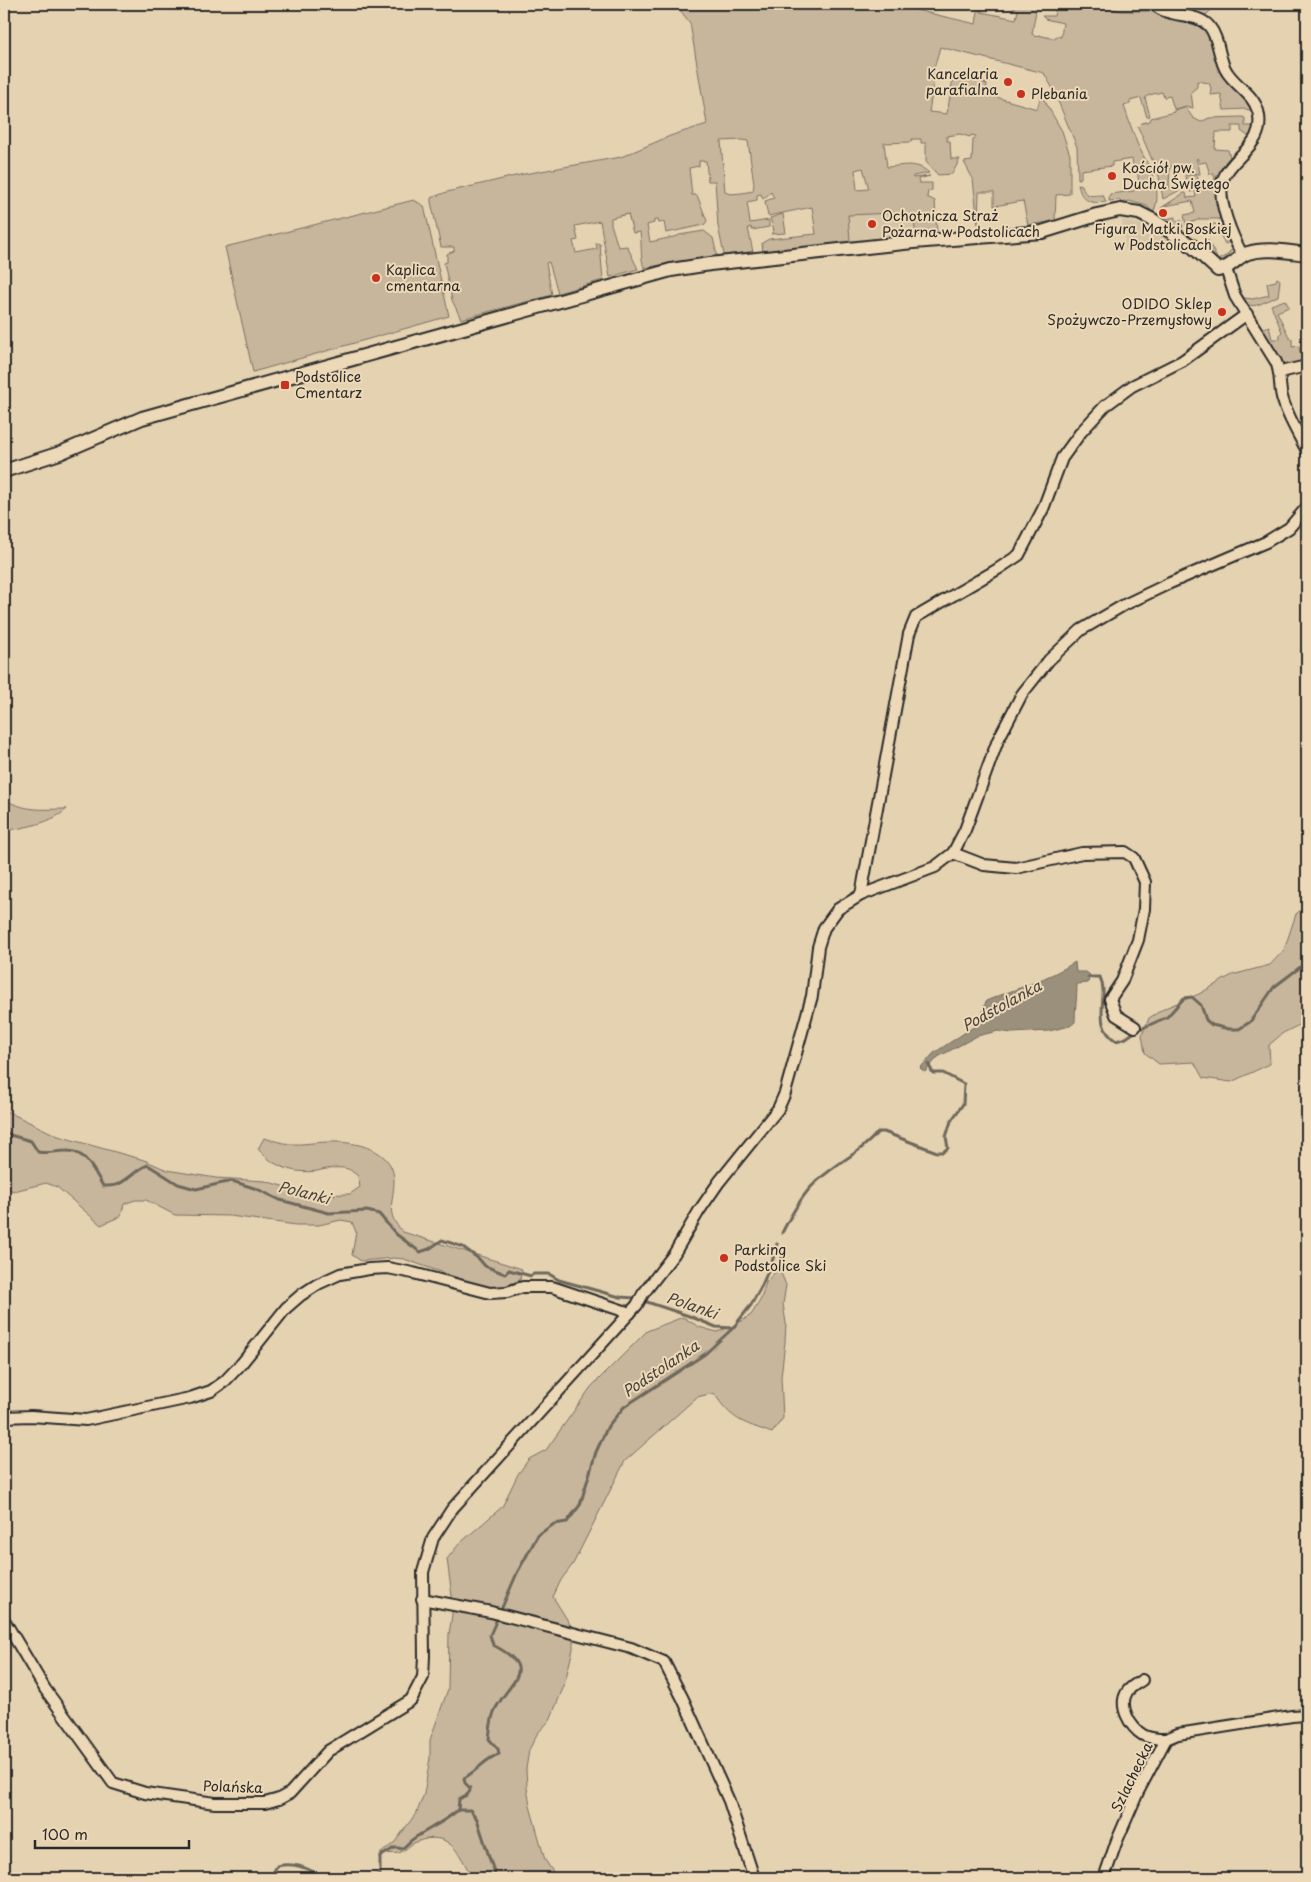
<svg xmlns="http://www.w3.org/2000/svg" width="1311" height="1882" font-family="'Playpen Sans',sans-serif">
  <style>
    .built { fill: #d5c4a6 }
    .green { fill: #c7b69c; stroke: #797064; fill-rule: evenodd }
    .water { fill: #9b907c; stroke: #6e685c }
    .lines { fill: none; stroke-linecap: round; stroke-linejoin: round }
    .stream { stroke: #6e685c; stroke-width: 3 }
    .minor-casing { stroke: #2b2b2b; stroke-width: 14 }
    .tertiary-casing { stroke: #2b2b2b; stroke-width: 16 }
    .minor { stroke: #edd9b7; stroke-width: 10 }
    .tertiary { stroke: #edd9b7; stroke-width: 12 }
    .poi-dot { fill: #c8321e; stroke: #edd9b7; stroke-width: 2 }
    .labels { text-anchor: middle; stroke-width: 4; stroke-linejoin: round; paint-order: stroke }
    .poi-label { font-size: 14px; fill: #2b2b2b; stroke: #edd9b7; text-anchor: start }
    .street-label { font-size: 14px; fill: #2b2b2b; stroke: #edd9b7 }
    .water-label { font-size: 15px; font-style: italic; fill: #47443f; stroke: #edd9b7 }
  </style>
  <rect width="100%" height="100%" fill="#e5d2b1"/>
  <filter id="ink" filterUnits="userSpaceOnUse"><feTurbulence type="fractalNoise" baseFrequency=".02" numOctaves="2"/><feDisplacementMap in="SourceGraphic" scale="10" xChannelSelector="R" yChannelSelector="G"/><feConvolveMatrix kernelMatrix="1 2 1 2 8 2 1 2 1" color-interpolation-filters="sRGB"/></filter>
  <g filter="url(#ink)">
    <!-- built -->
    <g class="built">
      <polygon points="898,211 913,217 916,235 846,242 848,214"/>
      <polygon points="1122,220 1140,224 1173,242 1154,243 1154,246 1125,250"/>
    </g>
    <!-- green -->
    <g class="green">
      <path d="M711,4H890L976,24L979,4H982L981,12L1016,19L1018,10L1014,9L1016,4H1037L1032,34L1036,37L1038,35L1055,39L1056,36L1061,37L1063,23L1045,19L1042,16H1054L1056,6L1045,4H1073L1088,7L1090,4L1122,11H1157L1205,26L1253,109L1249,110L1246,109L1224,110L1221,94L1210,95L1211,88L1209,83L1197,81V87L1191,92L1193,108L1186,106L1174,109L1170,96L1164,97L1162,92L1149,95L1145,98L1150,116L1147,117L1141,98L1130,101V104L1124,106C1128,118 1132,130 1137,143C1147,164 1165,190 1153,213L1147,206L1129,201L1122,203L1119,200L1109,201L1110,194L1134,191L1139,184L1137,168L1133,165L1132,159L1112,162V166L1081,170V178L1078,179L1077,147L1053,89L1044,73L940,47L933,72L935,74L929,112L947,114L953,78L955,75L987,84L986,92L993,94L999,98L1037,109L1041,96L1043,98L1062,131L1070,155V194L1056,195L1055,221L1028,225L1023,201L994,206V192H979L978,224L973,179L964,162L972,161L973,139L974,140L976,136L971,135L970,137L960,134L947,136V141H950L951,159H960L952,174L938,175L926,162V143H921V139H912L911,142L884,143L887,167C902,166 917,161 929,173L913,176V178L930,176L918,179L919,183H932V190L928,191L927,197L935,201L937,233L916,235L913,217L892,218V213L848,215L850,240L848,242L763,252L762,243L769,239L816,234L812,207L768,216L765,201L774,198L771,192L763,199L761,194L757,195V200L747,202L750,223L769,220V227L752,230L751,227L748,228L753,252L724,255L718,226L715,181H708L706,161H699V166L689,168L692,195H697L707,221L704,225L666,233L664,222L659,223L658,220H654V223L647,225L650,242L678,236L679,235L704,231L713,238L717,256L682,261L644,268C640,256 642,245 640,232L633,233L628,214L611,218V224L618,247L627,246L638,269L610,277L600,221L575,226L578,240L573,241L576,253L597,249L596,243L600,244L603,280L558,293L549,262L546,263L552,295L461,319L452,300L444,263L447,262V254L454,251V247H441L431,202V198L447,192L524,174L621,157L670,136L707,124L690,23L677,6ZM742,140L748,141L754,184L753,191L742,193L730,194L725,192L721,141ZM863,168L869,189L857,190L855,170Z"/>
      <polygon points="1190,4 1217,4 1206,15 1181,10 1189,8"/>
      <polygon points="1185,107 1193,118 1201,122 1209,118 1242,117 1245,118 1245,126 1254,126 1254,120 1256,121 1252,139 1241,131 1241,126 1232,126 1232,132 1216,132 1215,149 1228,150 1231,161 1226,171 1222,219 1200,219 1186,225 1184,215 1195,213 1192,201 1164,206 1166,219 1175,217 1175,221 1181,220 1183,227 1177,228 1160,217 1161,208 1184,193 1186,193 1187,198 1196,197 1195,191 1190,192 1190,190 1187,189 1185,175 1197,175 1198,180 1196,185 1198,187 1211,185 1211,181 1215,180 1214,174 1210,174 1206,162 1200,163 1197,158 1196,160 1198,163 1200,174 1189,173 1188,166 1170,166 1169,187 1184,188 1163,199 1159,176 1138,127 1142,123 1150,121 1151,118 1174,112 1174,110"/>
      <path d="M1078,184L1082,185C1085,199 1092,195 1103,195L1106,202C1090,204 1081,201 1078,184Z"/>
      <polygon points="414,200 424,206 449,316 253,372 225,247"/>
      <polygon points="783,214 786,233 771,234 774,230 770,218"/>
      <polygon points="1213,224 1223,225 1226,228 1237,254 1223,262 1217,262 1199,246 1207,239 1218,260 1229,254 1229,252 1234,249 1230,242 1225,244 1219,232 1206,226"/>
      <path d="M1277,278L1280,280L1278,296C1253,307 1247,314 1236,285L1244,298L1253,299L1269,295L1267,283L1276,281Z"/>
      <path d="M1285,300L1289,307L1277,312L1290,339H1292V347L1299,346L1300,353H1304L1305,356H1307V364L1288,366C1275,359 1268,342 1260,330L1269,326L1272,339H1280V334L1282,332L1271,305Z"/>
      <path d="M4,790L6,800C27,812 44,809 67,809C50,824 26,827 4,831Z"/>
      <polygon points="1307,905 1307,1021 1283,1033 1269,1045 1270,1064 1231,1082 1203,1078 1194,1062 1159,1064 1145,1053 1142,1035 1149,1018 1165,1008 1199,994 1232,975 1270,965 1284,950 1296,914"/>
      <path d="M4,1110L58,1136L144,1160L167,1170L216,1178L265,1181L313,1195L350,1194L360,1187L358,1176C355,1174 351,1170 348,1169C339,1166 326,1169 317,1171C293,1174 274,1167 258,1149L264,1138C272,1140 281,1143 290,1144C303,1145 315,1142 328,1142C355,1141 396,1149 394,1183C393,1204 385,1214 403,1232L522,1269L520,1280C500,1288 499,1289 478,1285L404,1259L394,1258L361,1261L352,1255L356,1232L352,1222L341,1220L319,1225H296L230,1216L175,1215L146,1200H135L124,1204L121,1216L101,1225L57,1187L46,1183L14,1191L4,1188Z"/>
      <path d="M779,1268L786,1285L783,1304L786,1323L785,1342L781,1377L783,1418L772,1433C742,1422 732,1421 714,1393L697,1397L625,1461L573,1564L561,1580L553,1597L573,1629V1649L564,1686L550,1720L537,1734L529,1750L526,1769L527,1788L530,1806L545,1860L557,1878H472C459,1852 449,1829 416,1842C410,1844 405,1851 399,1853C394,1854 385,1853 380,1854L395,1842L417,1812L424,1794L430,1758V1740L448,1689L449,1634L452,1615V1596L447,1559L459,1544L502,1507L518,1474L529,1459L546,1450L591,1387L647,1331L683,1317L699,1327L717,1332L735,1325L751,1315L761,1299L766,1282Z"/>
    </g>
    <!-- water -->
    <path class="water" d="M1075,962L1076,972H1086L1090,975L1088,983L1077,984C1077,997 1075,1009 1075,1022L1070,1026L1049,1031L1012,1033L998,1031L977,1036L938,1057L925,1072L920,1068L934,1053L975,1026L982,1015L986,1001C1017,988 1047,980 1075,962Z"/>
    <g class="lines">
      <!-- stream -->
      <g class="stream">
        <path d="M1088,977H1100C1110,998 1090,1023 1116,1041L1126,1038L1136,1031L1167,1017L1184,998L1192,997L1201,1005L1206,1020L1212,1025L1229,1029H1239L1250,1022L1274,987L1307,962"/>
        <path d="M4,1131L10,1135L31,1141L38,1152C48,1154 56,1151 66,1151C86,1150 94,1171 103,1186C107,1186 112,1186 116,1185C128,1181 136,1169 148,1165L178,1184L196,1189L232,1181L257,1189L280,1200L329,1213L367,1211L379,1214L396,1234L420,1252L429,1249L442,1240L463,1247L479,1259L485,1266L505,1274L509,1270L531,1276L533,1274H549L559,1280L620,1297L635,1298"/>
        <path d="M782,1233C790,1217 799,1200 811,1187C831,1165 859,1155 878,1132H884L937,1152H943L948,1148L946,1137L951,1121L963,1104L964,1084L943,1073H933L928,1064"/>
        <polyline points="644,1301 689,1316 716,1327 733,1328"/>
        <polyline points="501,1610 517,1573 538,1535 554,1524 567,1522 580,1505 596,1452 608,1426 624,1407 705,1354 733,1328 751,1305 762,1285 772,1262 777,1244"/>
        <path d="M458,1810L459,1799C465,1796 471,1794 470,1788L465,1783L464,1778C477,1771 486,1758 499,1754L498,1749L489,1739C490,1730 491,1720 494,1712C507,1682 542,1670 493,1645L490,1635L497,1619"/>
        <polyline points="458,1810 470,1810 477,1819 496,1878"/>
        <path d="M270,1878L277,1866C295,1862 306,1868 322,1876L321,1878"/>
        <path d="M349,1878L365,1876L372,1878L380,1874V1857L394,1848H399L401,1849C407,1846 408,1842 413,1839C428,1829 444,1822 458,1810"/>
      </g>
      <!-- minor casing -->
      <g class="minor-casing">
        <g id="minor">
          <path d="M1154,4C1168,19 1195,11 1209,26C1220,39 1218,59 1227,72C1236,86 1253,94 1258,111C1267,145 1233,154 1223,179C1216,200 1233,238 1243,256"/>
          <path d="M1226,269L1235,296L1276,362C1281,373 1279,385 1282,397C1287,416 1298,433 1307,451"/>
          <polyline points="1280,372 1307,366"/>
          <polyline points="953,853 984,865 1016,868 1082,853 1125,852 1134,858 1145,882 1144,909 1138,940 1122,981 1110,999 1116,1015 1135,1027"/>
          <polyline points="861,895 909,634 916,617 998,569 1019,555 1043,509 1062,458 1081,432 1105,406 1132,386 1182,361 1247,314"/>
          <polyline points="4,1417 31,1416 86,1420 190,1398 211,1391 225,1381 242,1363 286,1308 301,1295 318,1284 340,1274 369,1269 388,1268 413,1273 490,1293 507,1292 523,1287 552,1287 630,1313"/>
          <polyline points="422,1599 491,1612 631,1648 664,1662 683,1699 729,1801 754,1878"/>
          <polyline points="4,1620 45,1689 113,1783 145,1793 215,1803 265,1803 279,1799 290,1793 328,1751 411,1700 423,1677 424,1656 423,1572 433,1538 452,1509 637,1305 643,1294 674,1254 699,1211 719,1182 778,1109 785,1093 812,996 818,947 824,928 838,909 861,895 935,867 953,853 965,830 998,740 1022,694 1049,660 1081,630 1124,605 1170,583 1266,542 1289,528 1307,507"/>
          <path d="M1142,1680C1138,1683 1130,1687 1127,1692C1118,1706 1130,1727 1143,1735C1150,1739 1159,1739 1166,1739"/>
          <polyline points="1104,1878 1116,1843 1138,1792 1166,1739 1178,1734 1292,1716 1307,1715"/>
        </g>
      </g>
      <!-- tertiary casing -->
      <g class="tertiary-casing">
        <path id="tertiary" d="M4,471L60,453L142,418L671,270L710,264L913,242L1042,232L1097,215L1120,210L1139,213L1153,220L1192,246L1218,270C1232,268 1236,257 1248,253C1266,247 1289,252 1307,254"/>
      </g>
      <!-- minor -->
      <use href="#minor" class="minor"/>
      <!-- tertiary -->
      <use href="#tertiary" class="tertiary"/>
    </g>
  </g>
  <!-- markers -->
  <g class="poi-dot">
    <circle cx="1008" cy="82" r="5"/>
    <circle cx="1021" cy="94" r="5"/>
    <circle cx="1112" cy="176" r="5"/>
    <circle cx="1163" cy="213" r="5"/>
    <circle cx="872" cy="224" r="5"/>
    <circle cx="376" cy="278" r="5"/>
    <circle cx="1222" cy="312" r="5"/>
    <rect x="280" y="380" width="10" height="10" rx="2.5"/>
    <circle cx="724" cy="1258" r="5"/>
  </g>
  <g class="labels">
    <!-- poi labels -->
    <g class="poi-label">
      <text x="998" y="79" text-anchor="end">Kancelaria<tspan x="998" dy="16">parafialna</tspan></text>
      <text x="1031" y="99">Plebania</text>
      <text x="1122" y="173">Kościół pw.<tspan x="1122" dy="16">Ducha Świętego</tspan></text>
      <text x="882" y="221">Ochotnicza Straż<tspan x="882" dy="16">Pożarna w Podstolicach</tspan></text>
      <text x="1163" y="234" text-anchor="middle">Figura Matki Boskiej<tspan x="1163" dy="16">w Podstolicach</tspan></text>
      <text x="386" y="275">Kaplica<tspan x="386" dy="16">cmentarna</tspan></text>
      <text x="1212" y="309" text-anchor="end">ODIDO Sklep<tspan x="1212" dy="16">Spożywczo-Przemysłowy</tspan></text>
      <text x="295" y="382">Podstolice<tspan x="295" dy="16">Cmentarz</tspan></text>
      <text x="734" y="1255">Parking<tspan x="734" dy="16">Podstolice Ski</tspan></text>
    </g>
    <!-- street labels -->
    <g class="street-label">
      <text transform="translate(1132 1777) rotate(-64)" y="5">Szlachecka</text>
      <text transform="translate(233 1787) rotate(2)" y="5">Polańska</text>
    </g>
    <!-- water labels -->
    <g class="water-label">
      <text transform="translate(1002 1006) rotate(-29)" y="5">Podstolanka</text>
      <text transform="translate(304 1193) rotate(14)" y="5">Polanki</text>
      <text transform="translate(692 1306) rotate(19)" y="5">Polanki</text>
      <text transform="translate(661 1369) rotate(-34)" y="5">Podstolanka</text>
    </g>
  </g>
  <!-- margin -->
  <rect width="1311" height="1882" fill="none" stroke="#edd9b7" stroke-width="20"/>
  <rect x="10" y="10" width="1291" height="1862" fill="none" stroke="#2b2b2b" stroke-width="2" filter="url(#ink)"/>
  <!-- scale -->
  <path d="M35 1840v8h154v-8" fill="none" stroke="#2b2b2b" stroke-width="2.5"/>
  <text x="42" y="1840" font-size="15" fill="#2b2b2b" stroke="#edd9b7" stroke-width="4" paint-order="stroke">100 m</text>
</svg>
